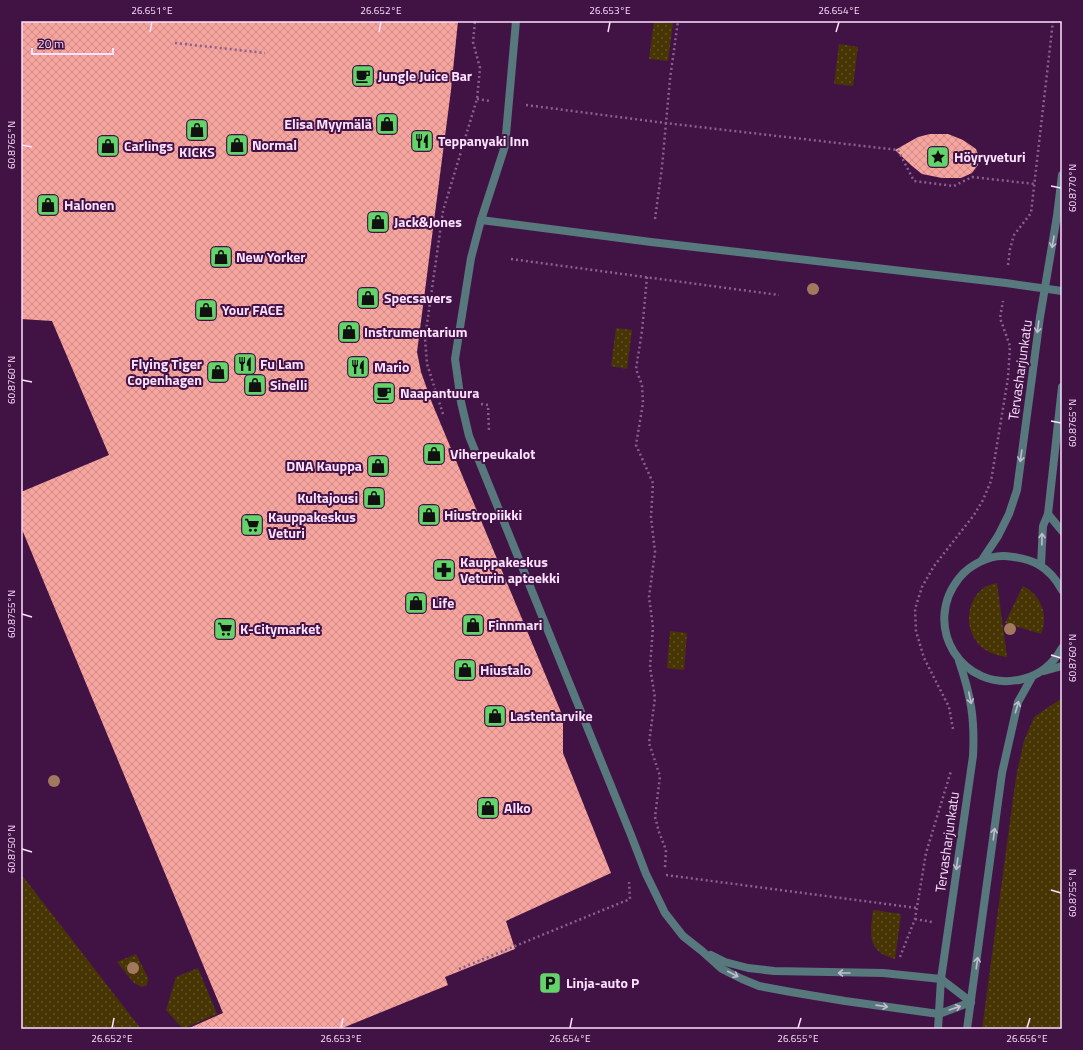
<svg xmlns="http://www.w3.org/2000/svg" width="1083" height="1050" font-family="'Titillium Web',sans-serif">
  <style>
    .grass { fill: url(#grass-dots) }
    .building { fill: url(#building-cross-hatch) }
    .lines { fill: none; stroke-linecap: round; stroke-linejoin: round }
    .path { stroke: #88618b; stroke-width: 2.5; stroke-dasharray: 2 3; stroke-linecap: butt }
    .minor { stroke: #57787c; stroke-width: 8 }
    .tree { fill: #a2785f }
    .oneway { stroke: #c3bcd1 }
    .ticks { fill: none; stroke: #fde1ff; stroke-width: 1.5 }
    .labels { text-anchor: middle; stroke-width: 4; stroke-linejoin: round; paint-order: stroke }
    .poi-label { font-size: 14px; font-weight: bold; fill: #fde1ff; stroke: #411345; text-anchor: start }
    .street-label { font-size: 14px; fill: #fde1ff; stroke: #411345 }
    .neatline { fill: none; stroke: #fde1ff; stroke-width: 1.5 }
    .ticks-label { font-size: 10px; text-anchor: middle; fill: #fde1ff }
  </style>
  <defs>
    <pattern id="grass-dots" width="8" height="8" patternUnits="userSpaceOnUse"><rect width="8" height="8" fill="#483504"/><path d="M2 2h.1M6 6h.1" fill="none" stroke="#63522a" stroke-width="1.8" stroke-linecap="round"/></pattern>
    <pattern id="building-cross-hatch" width="8" height="8" patternUnits="userSpaceOnUse"><rect width="8" height="8" fill="#f6a49d"/><path d="M0 0l8 8M0 8l8-8" fill="none" stroke="#cc8c89"/></pattern>
  </defs>
  <rect width="100%" height="100%" fill="#411345"/>
  <!-- grass -->
  <g class="grass">
    <polygon points="654,21 673,23 668,61 649,59"/>
    <polygon points="839,44 858,47 853,86 834,84"/>
    <polygon points="616,328 632,330 627,369 611,366"/>
    <path d="M997,583L1007,657C1001,656 995,655 989,652C964,639 962,603 985,587C988,585 993,584 997,583Z"/>
    <path d="M1023,586C1041,595 1049,615 1041,634L1005,623Z"/>
    <polygon points="670,631 687,633 684,670 667,668"/>
    <polygon points="1062,698 1062,1029 982,1029 1016,777 1024,741 1034,717"/>
    <polygon points="21,874 141,1029 21,1029"/>
    <path d="M873,910L901,914L895,959C867,952 870,934 873,910Z"/>
    <polygon points="136,954 148,978 147,985 142,987 134,983 117,962"/>
    <polygon points="198,968 217,1014 183,1029 166,1010 176,977"/>
  </g>
  <!-- building -->
  <g class="building">
    <polygon points="21,21 458,21 451,90 417,352 421,372 432,403 563,717 563,753 611,873 506,921 515,949 445,977 448,985 340,1029 187,1029 223,1013 21,527 21,492 109,455 52,321 21,319"/>
    <polygon points="930,134 948,134 963,140 976,149 979,157 978,165 972,173 961,178 942,178 922,174 912,166 895,150 918,137"/>
  </g>
  <g class="lines">
    <!-- path -->
    <g class="path">
      <polyline points="175,43 265,53"/>
      <polyline points="357,77 410,83"/>
      <polyline points="477,99 490,101"/>
      <polyline points="526,105 665,123 898,150 914,181 954,186 972,177 1035,184"/>
      <polyline points="655,219 662,167 670,79 678,21"/>
      <polyline points="511,259 779,295"/>
      <polyline points="1008,265 1010,249 1014,235 1031,213 1053,21"/>
      <polyline points="647,277 642,331 636,369 642,385 643,403 636,445 653,483 651,517 655,552 649,597 653,627 650,667 655,698 649,743 660,776 655,817 659,832 666,850 665,868"/>
      <polyline points="481,404 488,405 489,432"/>
      <polyline points="443,414 427,364 425,338 443,211 477,99 480,68 473,42 475,21"/>
      <polyline points="953,729 949,707 924,658 916,631 915,609 922,587 934,566 974,515 983,500 991,481 1008,378 1010,346 1000,318 1003,301"/>
      <polyline points="666,875 917,908"/>
      <polyline points="915,919 932,922"/>
      <polyline points="900,957 915,919 926,853 951,771"/>
      <polyline points="459,969 630,899 629,882"/>
    </g>
    <!-- minor -->
    <g class="minor">
      <polyline points="516,21 505,146 481,220 471,258 455,359 461,402 469,436 631,835 646,874 665,913 683,936 702,951 722,969 742,979 759,986 791,992 845,1001 939,1014 971,1002"/>
      <polyline points="481,220 651,242 1006,283 1062,291"/>
      <polyline points="1048,514 1062,531"/>
      <polyline points="982,560 998,536 1009,514 1017,490 1040,317 1057,216 1062,175"/>
      <polyline points="1041,565 1043,526 1048,514 1062,387"/>
      <path d="M1062,590C1049,566 1032,558 1005,556C989,555 970,565 960,577C920,625 962,694 1023,679C1040,675 1053,664 1062,648"/>
      <polyline points="1044,671 1062,666"/>
      <polyline points="711,955 725,962 748,968 774,971 883,973 941,979 971,1002"/>
      <path d="M938,1029L941,979L973,756C975,719 971,696 959,661"/>
      <polyline points="967,1029 1002,773 1018,702 1032,677"/>
    </g>
  </g>
  <!-- trees -->
  <g class="tree">
    <circle cx="813" cy="289" r="6"/>
    <circle cx="1010" cy="629" r="6"/>
    <circle cx="54" cy="781" r="6"/>
    <circle cx="133" cy="968" r="6"/>
  </g>
  <!-- one-way arrows -->
  <defs><path id="oneway-shaft" d="M-6 0H5M1.5-3L5.5 0L1.5 3" fill="none" stroke-width="1.6" stroke-linecap="round" stroke-linejoin="round"/></defs>
  <g class="oneway">
    <use href="#oneway-shaft" transform="translate(1053 242) rotate(100)"/>
    <use href="#oneway-shaft" transform="translate(1038 327) rotate(98)"/>
    <use href="#oneway-shaft" transform="translate(1021 456) rotate(98)"/>
    <use href="#oneway-shaft" transform="translate(1042 539) rotate(-89)"/>
    <use href="#oneway-shaft" transform="translate(970 698) rotate(78)"/>
    <use href="#oneway-shaft" transform="translate(1017 707) rotate(-74)"/>
    <use href="#oneway-shaft" transform="translate(994 834) rotate(-83)"/>
    <use href="#oneway-shaft" transform="translate(957 864) rotate(98)"/>
    <use href="#oneway-shaft" transform="translate(977 963) rotate(-82)"/>
    <use href="#oneway-shaft" transform="translate(844 973) rotate(-180)"/>
    <use href="#oneway-shaft" transform="translate(733 974) rotate(27)"/>
    <use href="#oneway-shaft" transform="translate(882 1006) rotate(8)"/>
    <use href="#oneway-shaft" transform="translate(955 1008) rotate(-19)"/>
  </g>
  <!-- ticks -->
  <path class="ticks" d="M150,32L152,22M379,32L381,22M608,32L610,22M836,32L839,22M22,145L32,147M1051,186L1061,188M22,380L32,382M1051,421L1061,423M22,614L32,617M1051,655L1061,658M22,849L32,852M1051,890L1061,893M112,1028L114,1018M341,1028L343,1018M570,1028L572,1018M798,1028L801,1018M1027,1028L1030,1018"/>
  <!-- icons -->
  <defs>
    <g id="cafe-square" transform="scale(1.15)"><rect x="-9" y="-9" width="18" height="18" rx="4" fill="#62d469" stroke="#411345"/><path d="M-5.5-4.5H6V0H3Q3 3.5 0 3.5H-2.5Q-5.5 3.5-5.5 0ZM3-3.2v2h1.7v-2ZM-6 4.5H4V6H-6Z" fill="#111"/></g>
    <g id="shop-square" transform="scale(1.15)"><rect x="-9" y="-9" width="18" height="18" rx="4" fill="#62d469" stroke="#411345"/><path d="M-5-2.5h2.3a2.7 3.5 0 0 1 5.4 0H5L5.5 6h-11ZM-1.5-2.5h3a1.5 2.3 0 0 0-3 0Z" fill="#111"/></g>
    <g id="restaurant-square" transform="scale(1.15)"><rect x="-9" y="-9" width="18" height="18" rx="4" fill="#62d469" stroke="#411345"/><path d="M-5-6h1v4h1v-4h1v4h1v-4h1v5L-1.5 .5V6h-2V.5L-5-1ZM5-6V6H3V1.5H1.5Q1.5-4 5-6Z" fill="#111"/></g>
    <g id="sight-square" transform="scale(1.15)"><rect x="-9" y="-9" width="18" height="18" rx="4" fill="#62d469" stroke="#411345"/><path d="M0-6L1.8-2.2L6-1.7L2.9 1.2L3.7 5.4L0 3.3L-3.7 5.4L-2.9 1.2L-6-1.7L-1.8-2.2Z" fill="#111"/></g>
    <g id="supermarket-square" transform="scale(1.15)"><rect x="-9" y="-9" width="18" height="18" rx="4" fill="#62d469" stroke="#411345"/><path d="M-6-5.5h2.5l.6 2H6L4.5 2H-2.5L-4.4-4H-6ZM-1.5 3.2a1.3 1.3 0 1 0 .1 0ZM3 3.2a1.3 1.3 0 1 0 .1 0Z" fill="#111"/></g>
    <g id="pharmacy-square" transform="scale(1.15)"><rect x="-9" y="-9" width="18" height="18" rx="4" fill="#62d469" stroke="#411345"/><path d="M-2-6h4v4h4v4h-4v4h-4v-4h-4v-4h4Z" fill="#111"/></g>
    <g id="parking-square" transform="scale(1.15)"><rect x="-9" y="-9" width="18" height="18" rx="4" fill="#62d469" stroke="#411345"/><path d="M-3.5-5.5H1a3.5 3.5 0 0 1 0 7H-1V5.5H-3.5ZM-1-3.4V-.6H.8a1.4 1.4 0 0 0 0-2.8Z" fill="#111"/></g>
  </defs>
  <g fill-rule="evenodd">
    <use href="#cafe-square" x="363" y="76"/>
    <use href="#shop-square" x="387" y="124"/>
    <use href="#shop-square" x="197" y="130"/>
    <use href="#restaurant-square" x="422" y="141"/>
    <use href="#shop-square" x="237" y="145"/>
    <use href="#shop-square" x="108" y="146"/>
    <use href="#sight-square" x="938" y="157"/>
    <use href="#shop-square" x="48" y="205"/>
    <use href="#shop-square" x="378" y="222"/>
    <use href="#shop-square" x="221" y="257"/>
    <use href="#shop-square" x="368" y="298"/>
    <use href="#shop-square" x="206" y="310"/>
    <use href="#shop-square" x="349" y="332"/>
    <use href="#restaurant-square" x="245" y="364"/>
    <use href="#restaurant-square" x="358" y="367"/>
    <use href="#shop-square" x="218" y="372"/>
    <use href="#shop-square" x="255" y="385"/>
    <use href="#cafe-square" x="384" y="393"/>
    <use href="#shop-square" x="434" y="454"/>
    <use href="#shop-square" x="378" y="466"/>
    <use href="#shop-square" x="374" y="498"/>
    <use href="#shop-square" x="429" y="515"/>
    <use href="#supermarket-square" x="252" y="525"/>
    <use href="#pharmacy-square" x="444" y="570"/>
    <use href="#shop-square" x="416" y="603"/>
    <use href="#shop-square" x="473" y="625"/>
    <use href="#supermarket-square" x="225" y="629"/>
    <use href="#shop-square" x="465" y="670"/>
    <use href="#shop-square" x="495" y="716"/>
    <use href="#shop-square" x="488" y="808"/>
    <use href="#parking-square" x="550" y="983"/>
  </g>
  <g class="labels">
    <!-- poi labels -->
    <g class="poi-label">
      <text x="378" y="81">Jungle Juice Bar</text>
      <text x="372" y="129" text-anchor="end">Elisa Myymälä</text>
      <text x="438" y="146">Teppanyaki Inn</text>
      <text x="252" y="150">Normal</text>
      <text x="124" y="151">Carlings</text>
      <text x="197" y="157" text-anchor="middle">KICKS</text>
      <text x="954" y="162">Höyryveturi</text>
      <text x="64" y="210">Halonen</text>
      <text x="394" y="227">Jack&amp;Jones</text>
      <text x="236" y="262">New Yorker</text>
      <text x="384" y="303">Specsavers</text>
      <text x="222" y="315">Your FACE</text>
      <text x="364" y="337">Instrumentarium</text>
      <text x="202" y="369" text-anchor="end">Flying Tiger<tspan x="202" dy="16">Copenhagen</tspan></text>
      <text x="260" y="369">Fu Lam</text>
      <text x="374" y="372">Mario</text>
      <text x="270" y="390">Sinelli</text>
      <text x="400" y="398">Naapantuura</text>
      <text x="450" y="459">Viherpeukalot</text>
      <text x="362" y="471" text-anchor="end">DNA Kauppa</text>
      <text x="358" y="503" text-anchor="end">Kultajousi</text>
      <text x="444" y="520">Hiustropiikki</text>
      <text x="268" y="522">Kauppakeskus<tspan x="268" dy="16">Veturi</tspan></text>
      <text x="460" y="567">Kauppakeskus<tspan x="460" dy="16">Veturin apteekki</tspan></text>
      <text x="432" y="608">Life</text>
      <text x="488" y="630">Finnmari</text>
      <text x="240" y="634">K-Citymarket</text>
      <text x="480" y="675">Hiustalo</text>
      <text x="510" y="721">Lastentarvike</text>
      <text x="504" y="813">Alko</text>
      <text x="566" y="988">Linja-auto P</text>
    </g>
    <!-- street labels -->
    <g class="street-label">
      <text transform="translate(1020 370) rotate(-82)" y="5">Tervasharjunkatu</text>
      <text transform="translate(947 842) rotate(-82)" y="5">Tervasharjunkatu</text>
    </g>
  </g>
  <!-- border -->
  <rect width="1083" height="1050" fill="none" stroke="#411345" stroke-width="44"/>
  <!-- scale -->
  <path d="M32 48v6h81v-6" fill="none" stroke="#fde1ff" stroke-width="2"/>
  <text x="38" y="48" font-size="12" fill="#fde1ff" stroke="#411345" stroke-width="3" paint-order="stroke">20 m</text>
  <rect x="22" y="22" width="1039" height="1006" class="neatline"/>
  <g class="ticks-label">
    <text x="152" y="14">26.651°E</text>
    <text x="381" y="14">26.652°E</text>
    <text x="610" y="14">26.653°E</text>
    <text x="839" y="14">26.654°E</text>
    <text transform="translate(11 145) rotate(-90)" y="4">60.8765°N</text>
    <text transform="translate(1072 188) rotate(-90)" y="4">60.8770°N</text>
    <text transform="translate(11 380) rotate(-90)" y="4">60.8760°N</text>
    <text transform="translate(1072 423) rotate(-90)" y="4">60.8765°N</text>
    <text transform="translate(11 614) rotate(-90)" y="4">60.8755°N</text>
    <text transform="translate(1072 658) rotate(-90)" y="4">60.8760°N</text>
    <text transform="translate(11 849) rotate(-90)" y="4">60.8750°N</text>
    <text transform="translate(1072 893) rotate(-90)" y="4">60.8755°N</text>
    <text x="112" y="1042">26.652°E</text>
    <text x="341" y="1042">26.653°E</text>
    <text x="570" y="1042">26.654°E</text>
    <text x="798" y="1042">26.655°E</text>
    <text x="1027" y="1042">26.656°E</text>
  </g>
</svg>
